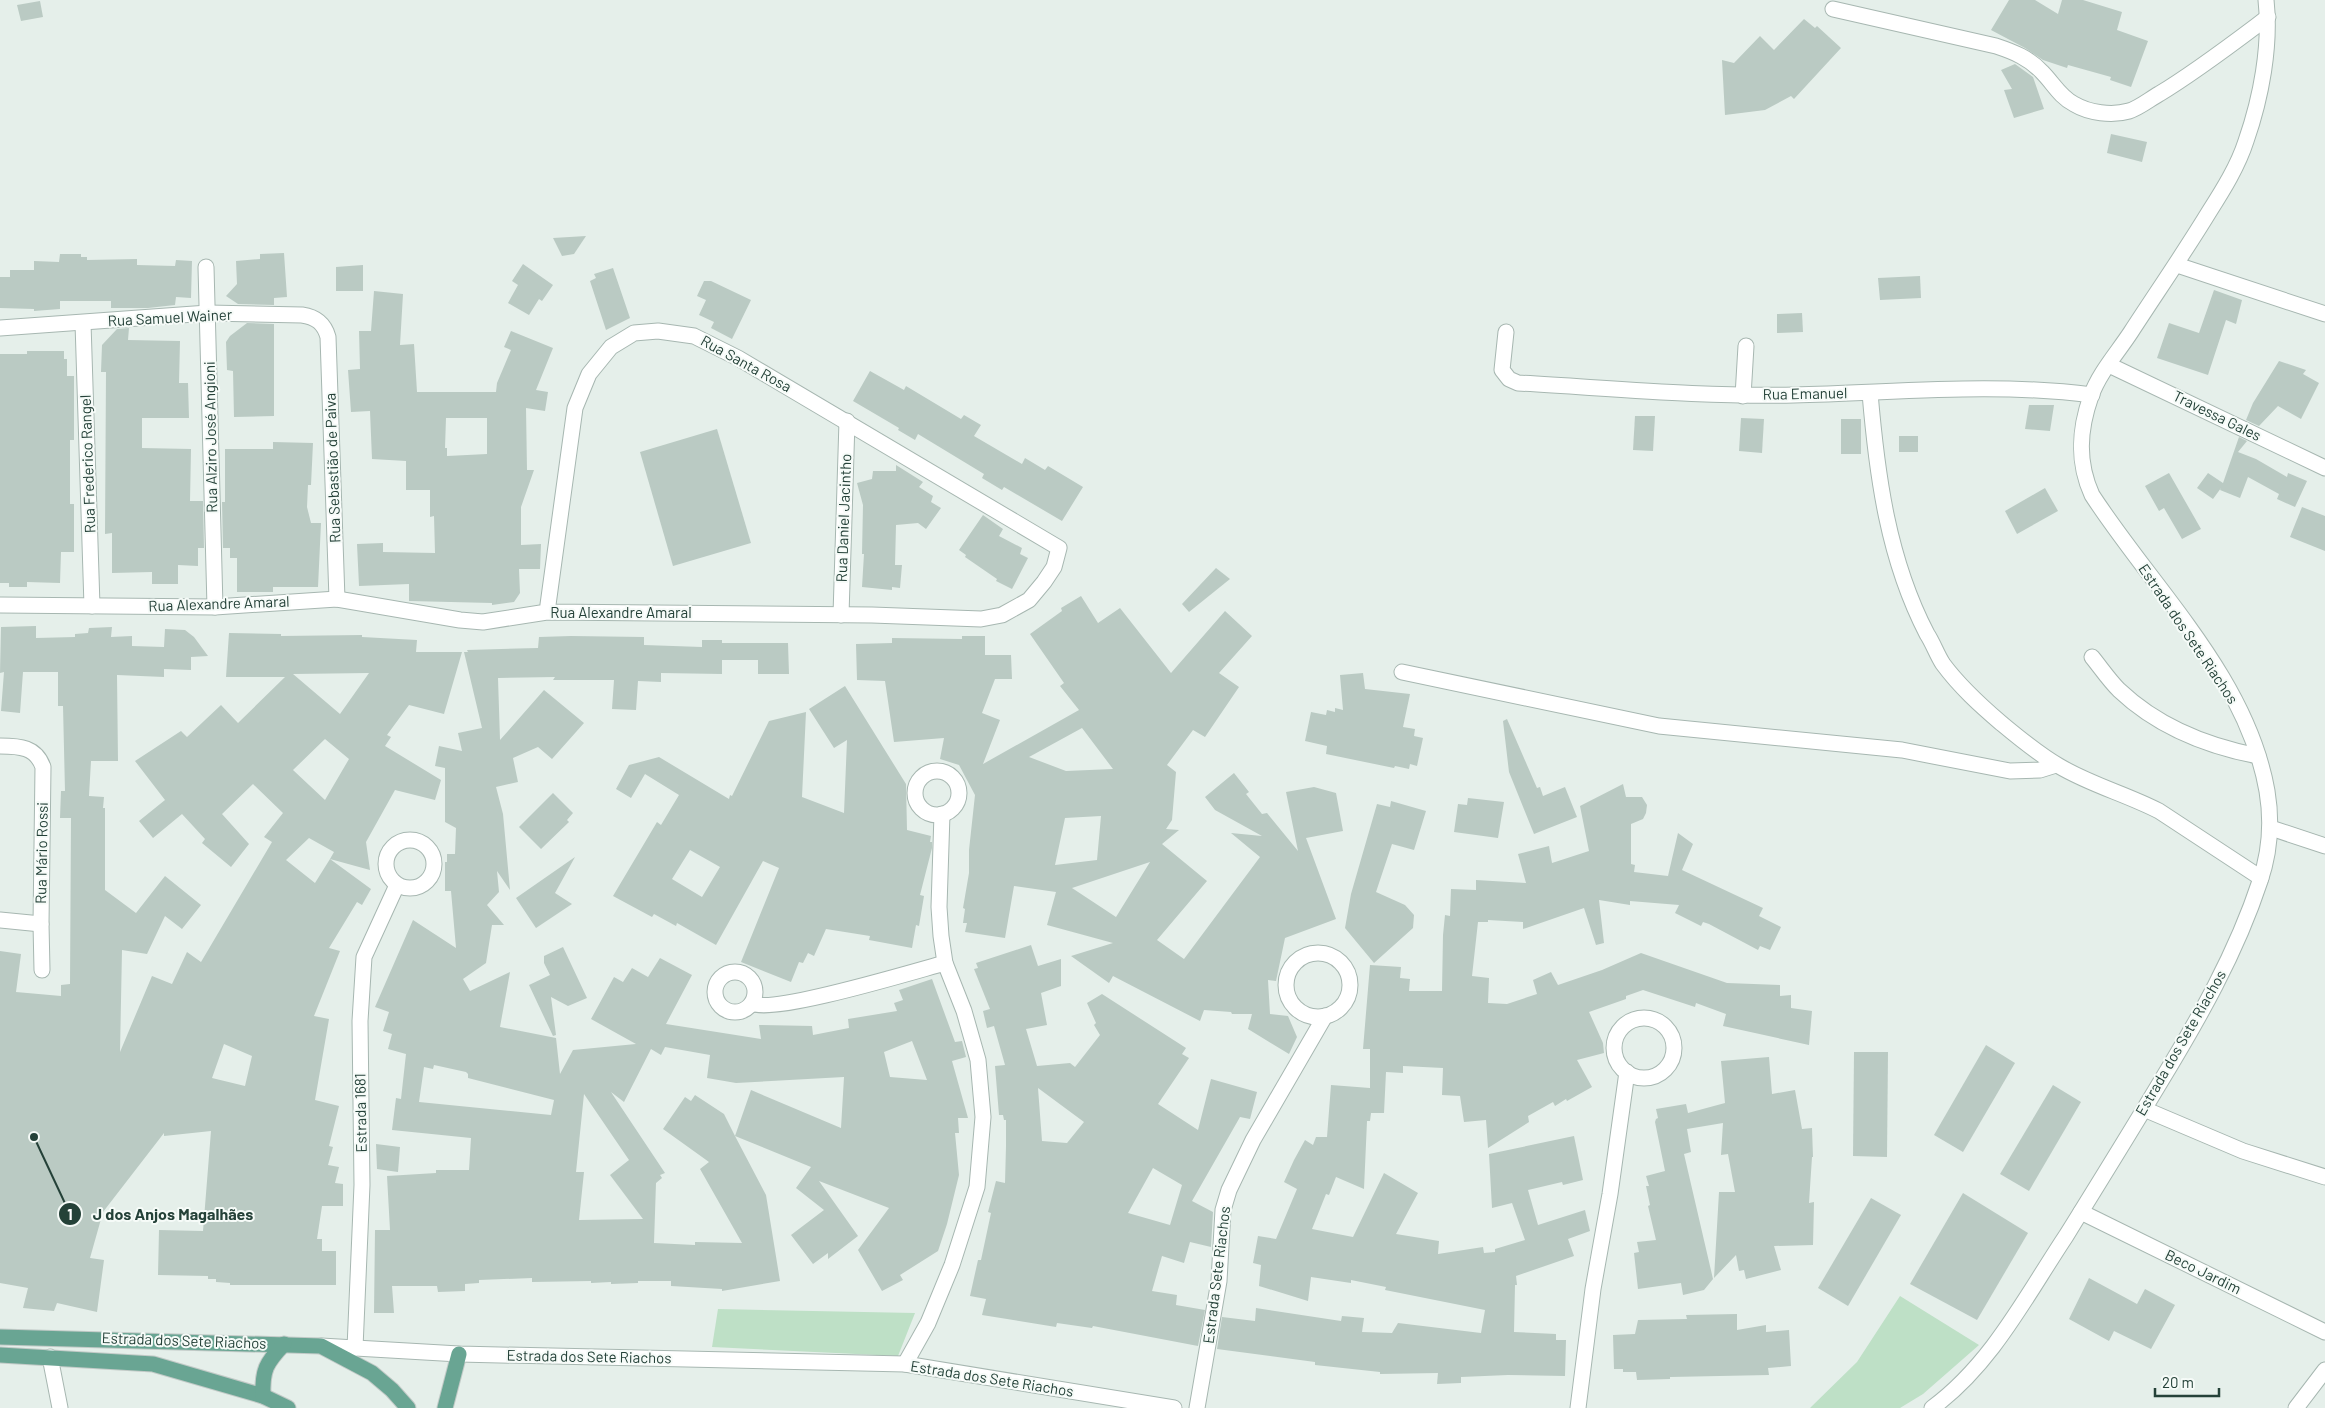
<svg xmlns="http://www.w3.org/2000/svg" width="2325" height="1408" font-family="Barlow,sans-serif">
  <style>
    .green { fill: #bee0c6 }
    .building { fill: #bacac3; fill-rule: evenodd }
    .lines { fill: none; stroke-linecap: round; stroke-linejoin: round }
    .minor-casing { stroke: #a7b7b1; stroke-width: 17 }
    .major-casing { stroke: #c2cac7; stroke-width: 17 }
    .minor { stroke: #fff; stroke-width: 15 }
    .major { stroke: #69a593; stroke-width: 15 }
    .labels { text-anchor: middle; stroke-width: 4; stroke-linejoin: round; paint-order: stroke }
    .street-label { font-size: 15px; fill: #244138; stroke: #f6fbf8 }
    .leader { fill: none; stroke: #244138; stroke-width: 2 }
    .callout-dot { fill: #244138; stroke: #f6fbf8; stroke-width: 2 }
    .mark-label { font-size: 15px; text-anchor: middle; font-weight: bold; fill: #fff }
    .callout-label { font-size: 16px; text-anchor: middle; font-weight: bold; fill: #244138; stroke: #f6fbf8; stroke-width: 4; stroke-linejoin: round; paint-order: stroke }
  </style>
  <rect width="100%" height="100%" fill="#e5efea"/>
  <!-- green -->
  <g class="green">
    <polygon points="1900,1296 1979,1345 1923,1394 1900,1408 1810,1408 1857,1362"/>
    <polygon points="718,1309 915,1313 898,1356 712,1347"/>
  </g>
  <!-- building -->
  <g class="building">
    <polygon points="2009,0 2035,0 2058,14 2062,0 2083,0 2122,12 2117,30 2148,41 2131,87 2110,80 2111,77 2068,65 2067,68 2043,60 2025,48 1991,30"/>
    <polygon points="40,1 43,17 21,21 17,5"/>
    <polygon points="1804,19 1815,28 1817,26 1841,48 1794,99 1791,96 1765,110 1725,115 1722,60 1734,63 1760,36 1774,50"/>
    <polygon points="2015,64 2033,77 2044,109 2014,118 2004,90 2012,89 2001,70"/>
    <polygon points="2111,134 2147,142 2142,162 2107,153"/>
    <polygon points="586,236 574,254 562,256 553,238"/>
    <polygon points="284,253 287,297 274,298 274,305 238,304 226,296 237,284 236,261 260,259 260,254"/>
    <polygon points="60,254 81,254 81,257 87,257 87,260 137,259 137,265 175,266 176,260 192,261 191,298 176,297 175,305 148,308 111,308 111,301 60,301 60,309 34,311 34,309 0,308 0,277 10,277 10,270 34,270 34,261 59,262"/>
    <polygon points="523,264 553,285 542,301 539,299 529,315 508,303 518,285 512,281"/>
    <polygon points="363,265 363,291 336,291 336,267"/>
    <polygon points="613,268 630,318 606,330 590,281 596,278 594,274"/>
    <polygon points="1920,276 1921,298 1880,300 1878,278"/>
    <polygon points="704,281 711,281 751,300 732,339 711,328 714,322 699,315 706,300 697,296"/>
    <polygon points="2214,290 2242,300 2236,324 2226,320 2208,375 2157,358 2169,323 2199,333"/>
    <path d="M374,291L403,294L400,345L414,344L417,392H496L497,383L511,350L504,347L511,331L553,348L536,390L548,392L545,411L526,408L527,470H534L521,507V545L541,544L540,569H519L520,593L514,602L492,605V603L409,601V584L359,586L357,544L383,543V552L435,553L434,516L430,517V490H406V461L372,459L370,411L351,412L348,370L360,369L359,331H371ZM446,418H487V454L447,456V448H445Z"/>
    <polygon points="1802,313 1803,332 1777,333 1777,314"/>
    <polygon points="247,323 274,324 274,416 234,417 233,371 227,370 226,342 230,336"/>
    <polygon points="129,328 128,340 180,341 179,383 188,383 189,418 142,418 142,448 191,449 190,501 203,501 204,548 198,548 198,566 178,565 178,584 152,584 152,572 112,573 112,533 105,534 106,372 101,372 102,345 117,329"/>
    <polygon points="27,351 64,351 64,359 67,359 67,376 74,376 74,440 70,440 70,504 74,504 74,552 61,552 60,583 27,582 27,587 9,587 9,583 0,583 0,354 27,354"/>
    <polygon points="2279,361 2306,370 2303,374 2319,383 2301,419 2278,406 2259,426 2246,420 2253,403"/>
    <polygon points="870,371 904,390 906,386 961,419 964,415 981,425 974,436 1022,464 1025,458 1045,470 1048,466 1083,487 1062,521 1004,487 1002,490 982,478 984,474 918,434 915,440 898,430 899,428 853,401"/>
    <polygon points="2029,405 2054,405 2050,431 2025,429"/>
    <polygon points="1635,416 1655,416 1653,451 1633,450"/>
    <polygon points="1741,418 1764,419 1762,453 1739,451"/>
    <rect x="1841" y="419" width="20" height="35"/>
    <polygon points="717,429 751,543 673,566 640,452"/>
    <rect x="1899" y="436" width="19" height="16"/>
    <polygon points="2239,437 2247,441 2238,452 2256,459 2287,477 2288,473 2307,481 2295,507 2277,499 2279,494 2248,477 2240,498 2220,490 2221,488 2213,499 2197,488 2208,473 2223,483"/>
    <polygon points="273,442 313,443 311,485 308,485 307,507 311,523 321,523 318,587 273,587 273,592 237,592 237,558 230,558 230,548 223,548 222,502 225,502 225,449 273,449"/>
    <polygon points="896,465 923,482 919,487 933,496 931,502 941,508 926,529 918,523 896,525 895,565 902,565 900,588 892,587 892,590 862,587 864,554 862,554 863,505 857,483 872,479 873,471 896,471"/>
    <polygon points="2169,473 2201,529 2182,539 2164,508 2159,511 2145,486"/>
    <polygon points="2045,488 2058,511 2017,534 2005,511"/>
    <polygon points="2302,507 2325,516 2325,551 2290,537"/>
    <polygon points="983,515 1003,529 999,536 1022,548 1020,554 1028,558 1012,589 996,581 997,579 965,557 966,555 959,550"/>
    <polygon points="1216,568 1230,579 1189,612 1182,604"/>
    <path d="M1081,596L1098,623L1120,608L1171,673L1225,611L1252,636L1219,673L1239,687L1205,737L1193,730L1167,765L1176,772L1172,820L1166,829L1179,830L1162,844L1207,881L1157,940L1184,959L1260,857L1231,833L1262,836L1215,810L1205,797L1234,773L1249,792L1246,794L1262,814L1267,813L1298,851L1286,792L1314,787L1336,793L1343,831L1306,838L1336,919L1285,938L1276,981L1268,980L1270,1014L1288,1016L1297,1037L1289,1054L1248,1029L1252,1014H1232L1231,1012L1204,1010L1200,1021L1113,976L1109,983L1071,956L1113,943L1047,925L1056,892L1014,886L1005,938L965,932L967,923H963L965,909L963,908L969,873V850L975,795L959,765L940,759L944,738L894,742L885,681L857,680L856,644L892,643V638L962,639V636H985V655H1011L1012,679H995L982,713L1000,720L983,764L1079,710L1060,686L1064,683L1030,634L1062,611L1061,608ZM1082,728L1113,769L1066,771L1029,757ZM1101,816L1097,860L1055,865L1065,818ZM1150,862L1116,917L1072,888Z"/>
    <path d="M36,626V638L75,637V634L88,633L89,628L112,627L111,637L132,636V646L164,647L165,629L185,630L194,637L208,656L191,657V670L164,669V677L117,675L118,761H91L89,796L104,797L103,808H105V890L136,913L165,876L201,905L182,929L165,916L147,954L122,950L120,1052L152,976L172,984L187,952L201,962L272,842L264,837L283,813L253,784L222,814L249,844L231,867L202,843L205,839L182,814L153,838L139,821L165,800L135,761L181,731L187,737L221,705L238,723L285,677H226L229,633L281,634V636L362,635V637L417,640L416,652H462L444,714L409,705L387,735L391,737L385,746L441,780L435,800L395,790L366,842L370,870L330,859L334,852L309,838L286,860L315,883L330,859L371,889L362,905L357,902L329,948L340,951L314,1016L329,1019L315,1100L339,1106L329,1146L333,1147L328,1165L339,1167L335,1183L343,1184V1206H322L317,1239H322V1251H336V1285H230V1283L216,1282V1279H208V1276L158,1275L159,1230L203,1231L211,1131L164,1136V1133L103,1212L90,1258L104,1260L97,1312L57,1303L54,1311L23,1308L28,1288L0,1283V951L21,954L16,992L61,996V985L70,984L71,818H60L61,791H65L63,706H58V672H23L20,713L1,711L4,672L0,673L1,627ZM369,673L340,714L293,674ZM325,739L349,759L325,800L293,770ZM224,1044L252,1056L245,1086L212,1078Z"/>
    <path d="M571,636L644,637V645L702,647V640H722V643H788L789,674H758V660H722V674L661,673V682L638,681L636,710L612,709L614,680H553L555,677L498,678L500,740L544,690L584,723L552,759L538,747L513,758L518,782L496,787L503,814L510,890L497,871L499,892L487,905L504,925H492L486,963L463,979L470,991L510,972L500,1027L556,1038L560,1074L573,1050L636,1044L591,1019L614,977L623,982L632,968L648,977L660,958L692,975L666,1024L761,1039L759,1025L812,1026L813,1035L849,1028L848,1019L897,1011L894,1003L903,1000L899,990L932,979L955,1042L962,1041L966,1057L952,1061L968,1118H958L959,1133H955L959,1175L947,1224L938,1251L900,1275L903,1280L882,1291L858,1250L889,1208L819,1181L858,1236L828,1259V1253L813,1264L791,1235L824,1210L796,1188L811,1167L735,1136L766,1195L780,1281L722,1291V1289L671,1286V1281H638V1283L611,1284V1282L591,1283V1281L532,1282V1278L479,1280V1283L465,1284V1291L438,1292L437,1286H392L394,1313H374L375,1230H390L387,1176L436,1173V1170H469L471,1138L392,1130L396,1098L401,1099L406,1054L388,1049L392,1034L383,1031L389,1012L375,1007L413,920L456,948L451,891H445V862H447V854H455L456,828L445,822V768L435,766L439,746L462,751L458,733L482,728L464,652H468L467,650L538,648L539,637ZM912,1041L927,1080L890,1077L884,1052ZM665,1047L710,1055L707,1078L736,1083L844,1077L841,1128L751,1090L735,1136L724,1114L695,1095L691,1101L685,1097L663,1129L709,1162L700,1169L742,1243L695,1242V1245L654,1243L656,1183L662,1178L660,1175L665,1173L611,1092L624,1102L651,1049L661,1055ZM434,1065L466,1072L468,1074V1078L554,1100L551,1115L419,1102L424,1067L433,1069ZM584,1094L629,1160L610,1175L643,1219L579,1220L584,1172H576Z"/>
    <polygon points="1363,673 1365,689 1410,694 1403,727 1415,729 1414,736 1423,738 1417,766 1410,764 1409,769 1395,766 1394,768 1326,754 1327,746 1305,741 1311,712 1326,715 1327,710 1335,712 1335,708 1343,710 1340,675"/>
    <path d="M845,686L906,784L907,830L931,836L930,842H932V848L920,895L924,896L919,926L916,925L912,948L869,940L870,936L826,929L814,956L808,953L803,963L799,962L791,982L741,962L779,868L763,861L716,945L677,923L676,926L654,914L652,917L613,896L657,822L661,825L679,795L645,774L631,798L616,789L629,765L659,757L729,799L730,795L732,796L769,721L806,712L802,797L844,813L847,740L834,748L809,709ZM690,850L720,867L702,897L672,879Z"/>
    <polygon points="1507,719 1537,788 1540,787 1543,796 1565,787 1577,817 1534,834 1509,772 1503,721"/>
    <polygon points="1623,784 1626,797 1642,797 1647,805 1646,813 1643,819 1631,824 1631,864 1635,865 1634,872 1668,876 1678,833 1693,844 1682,870 1763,908 1759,916 1781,927 1770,950 1760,946 1758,950 1709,924 1703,922 1701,926 1675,913 1679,905 1630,901 1630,905 1599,900 1604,943 1596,945 1584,908 1523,929 1523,922 1488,920 1488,922 1478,922 1472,976 1489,978 1488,1003 1507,1004 1537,994 1533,980 1551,972 1558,985 1602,970 1641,953 1727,983 1780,985 1780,996 1791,995 1791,1008 1812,1011 1809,1045 1723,1026 1726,1014 1696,1003 1695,1007 1643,990 1626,996 1626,999 1589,1012 1603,1043 1604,1053 1577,1060 1592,1087 1567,1101 1566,1099 1555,1106 1553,1102 1528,1116 1529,1122 1488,1148 1486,1120 1464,1122 1460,1096 1442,1095 1443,1068 1403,1066 1403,1073 1386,1072 1384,1113 1371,1113 1370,1121 1367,1121 1364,1189 1336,1177 1329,1195 1326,1194 1312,1229 1353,1237 1384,1173 1418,1193 1396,1234 1439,1241 1438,1254 1483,1247 1484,1253 1495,1252 1495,1249 1525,1240 1512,1203 1492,1208 1489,1154 1574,1136 1583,1180 1563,1185 1562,1182 1528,1190 1538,1225 1585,1210 1590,1231 1568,1239 1574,1256 1516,1276 1517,1285 1515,1285 1514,1332 1556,1334 1556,1340 1566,1340 1565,1376 1508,1375 1461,1377 1461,1383 1437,1384 1438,1373 1380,1374 1380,1372 1315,1365 1315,1362 1217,1349 1222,1317 1255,1321 1256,1308 1341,1321 1342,1316 1364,1318 1362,1332 1392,1333 1398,1323 1481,1333 1485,1310 1385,1290 1386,1287 1351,1280 1351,1283 1311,1277 1308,1301 1259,1286 1261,1265 1253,1263 1258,1236 1276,1239 1297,1189 1284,1182 1294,1160 1305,1140 1313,1145 1316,1137 1327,1137 1331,1085 1370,1088 1370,1049 1363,1049 1370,965 1401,967 1400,978 1410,979 1409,991 1442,991 1443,935 1445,915 1450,916 1451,889 1476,890 1476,880 1526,883 1518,854 1549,846 1552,863 1589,851 1580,806"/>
    <polygon points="553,793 573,813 567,820 569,822 541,849 519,827"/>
    <polygon points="1468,798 1504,802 1498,838 1454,832 1458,804 1467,805"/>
    <polygon points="1391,801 1426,811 1414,850 1392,844 1376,892 1405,905 1414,915 1413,928 1374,963 1345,928 1351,894 1377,804 1390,807"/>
    <polygon points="575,857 555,893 572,904 536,928 516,898"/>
    <path d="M1031,945L1038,966L1061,959V986L1041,993L1047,1025L1026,1029L1037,1066L1070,1063L1075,1067L1100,1035L1094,1025L1096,1023L1087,1003L1102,994L1186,1048L1182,1054L1189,1058L1158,1104L1198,1130L1211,1079L1257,1092L1250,1119L1240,1117L1192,1201L1213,1212L1211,1247L1190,1242L1184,1263L1162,1256L1152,1291L1177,1295L1176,1305L1205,1310L1198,1346L1093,1326L1092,1328L1057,1323L1056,1327L982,1315L986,1299L970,1296L978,1260H981L991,1213L988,1212L996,1181L1005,1183L1006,1146V1120H1004L1003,1115H999L995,1066L1005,1065L994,1026L987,1028L983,1011L990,1009L974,969L978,968L976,963ZM1038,1088L1084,1122L1067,1143L1042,1141ZM1153,1168L1182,1185L1170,1225L1128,1213Z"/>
    <polygon points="563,947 587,998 568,1006 551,997 556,1035 553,1036 529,985 550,975 544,963 544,956"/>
    <polygon points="1986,1045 2015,1063 1963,1152 1934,1135"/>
    <polygon points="1854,1052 1888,1052 1887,1157 1853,1156"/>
    <polygon points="1769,1057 1772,1094 1795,1090 1802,1129 1812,1128 1813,1157 1812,1157 1809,1203 1814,1202 1813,1245 1774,1246 1781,1270 1746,1279 1744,1270 1739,1271 1736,1255 1714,1278 1719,1192 1735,1192 1728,1154 1721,1155 1723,1123 1687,1129 1691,1152 1684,1154 1713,1279 1704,1290 1683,1295 1681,1283 1638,1289 1634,1253 1639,1252 1637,1242 1656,1240 1648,1206 1650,1205 1646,1186 1649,1186 1646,1176 1665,1171 1655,1122 1656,1119 1658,1118 1656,1109 1686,1104 1688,1113 1725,1103 1721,1061"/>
    <polygon points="2053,1085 2081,1102 2029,1191 2000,1174"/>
    <polygon points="376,1144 400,1147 398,1172 377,1169"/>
    <polygon points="1963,1193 2028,1233 1977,1320 1910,1284"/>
    <polygon points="1871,1198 1901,1215 1848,1306 1818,1288"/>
    <polygon points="2089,1278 2137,1304 2145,1289 2175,1305 2151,1349 2114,1331 2109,1341 2069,1319"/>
    <polygon points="1737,1314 1737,1330 1766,1325 1766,1332 1789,1330 1791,1366 1768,1368 1769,1375 1670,1377 1670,1379 1637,1380 1636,1372 1623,1372 1623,1369 1614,1369 1613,1335 1635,1334 1638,1320 1687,1319 1686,1315"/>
  </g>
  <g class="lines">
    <!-- minor casing -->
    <g class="minor-casing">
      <g id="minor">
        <path d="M1833,9L1996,46C2014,52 2029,58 2042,72C2053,83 2060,97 2074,104C2089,113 2112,116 2129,111C2139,108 2150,99 2159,94C2197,71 2232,44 2268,17"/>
        <polyline points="2177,265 2325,314"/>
        <polyline points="206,267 215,607"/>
        <polyline points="83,323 92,606"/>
        <path d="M0,328L208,313L302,315C316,317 324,323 328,337L337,599"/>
        <path d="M1506,332L1502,370L1509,379L1518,383C1609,388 1702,397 1794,395C1893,393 1992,382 2092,395"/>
        <polyline points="2109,365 2325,468"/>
        <path d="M1870,393C1877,476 1888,559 1927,634C1933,643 1937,655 1943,664C1960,687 1980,705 2001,723C2019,738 2038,754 2059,766C2091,785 2126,794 2159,811L2261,878"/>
        <polyline points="1743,396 1746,346"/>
        <polyline points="0,605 215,607 337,599 460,620 483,622 547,612 872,615 981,619 1002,615 1029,600 1044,582 1054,567 1059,548 738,358 694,336 658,331 634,333 611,347 589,374 575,408 547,612"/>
        <polyline points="841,615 847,421"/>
        <path d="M2092,657C2101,668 2109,680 2119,690C2158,727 2206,746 2258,756"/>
        <polyline points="1402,672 1659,726 1902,750 2010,771 2040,770 2056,765"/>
        <path d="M0,746C20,746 36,747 43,767L41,924L42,970"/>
        <circle cx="937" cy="793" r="22"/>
        <polyline points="2271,828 2325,846"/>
        <circle cx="410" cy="864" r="24"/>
        <polyline points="0,920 41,924"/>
        <circle cx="1318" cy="985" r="32"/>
        <circle cx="735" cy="992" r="20"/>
        <path d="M752,1003C771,1015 915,971 945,963"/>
        <circle cx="1644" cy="1048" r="30"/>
        <polyline points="2144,1109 2243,1151 2325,1177"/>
        <polyline points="2081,1212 2325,1332"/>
        <polyline points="321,1346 459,1354 905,1364 1174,1408"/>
        <polyline points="355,1348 362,1185 360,1021 364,957 397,885"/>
        <polyline points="50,1357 60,1408"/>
        <polyline points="905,1364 928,1323 952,1265 977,1187 983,1117 978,1060 964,1011 945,963 941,936 939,907 942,814"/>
        <polyline points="1197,1408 1219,1281 1223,1210 1229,1190 1253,1140 1325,1016"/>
        <polyline points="1578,1408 1593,1289 1610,1194 1627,1072"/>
        <path d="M1932,1408C1992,1364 2026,1296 2066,1236C2097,1186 2128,1136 2158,1086C2198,1020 2236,954 2260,881C2270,852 2272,821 2267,791C2247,677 2153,589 2092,495C2077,462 2079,430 2091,396C2099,373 2118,352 2131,332C2157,292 2184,253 2209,212C2223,190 2238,166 2246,141C2261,98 2271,46 2266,0"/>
        <polyline points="2296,1408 2325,1370"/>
      </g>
    </g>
    <!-- major casing -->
    <g class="major-casing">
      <g id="major">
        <polyline points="0,1337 321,1346 372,1373 392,1390 408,1408"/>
        <polyline points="0,1355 153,1364 263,1396 288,1408"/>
        <path d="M263,1396C262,1370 266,1363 284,1344"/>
        <polyline points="445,1408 459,1354"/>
      </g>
    </g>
    <!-- minor -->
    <use href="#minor" class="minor"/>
    <!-- major -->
    <use href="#major" class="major"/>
  </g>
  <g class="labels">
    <!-- street labels -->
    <g class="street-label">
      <text transform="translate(170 318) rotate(-3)" y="5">Rua Samuel Wainer</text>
      <text transform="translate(746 364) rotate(29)" y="5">Rua Santa Rosa</text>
      <text transform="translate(1805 394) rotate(-1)" y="5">Rua Emanuel</text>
      <text transform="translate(2217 416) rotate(26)" y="5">Travessa Gales</text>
      <text transform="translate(211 437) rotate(-91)" y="5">Rua Alziro José Angioni</text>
      <text transform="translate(88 464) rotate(-92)" y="5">Rua Frederico Rangel</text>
      <text transform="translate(333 468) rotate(-92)" y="5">Rua Sebastião de Paiva</text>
      <text transform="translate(844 518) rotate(-88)" y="5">Rua Daniel Jacintho</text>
      <text transform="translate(219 604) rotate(-2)" y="5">Rua Alexandre Amaral</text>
      <text x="621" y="618">Rua Alexandre Amaral</text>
      <text transform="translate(2188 634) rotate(56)" y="5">Estrada dos Sete Riachos</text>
      <text transform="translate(42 853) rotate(-89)" y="5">Rua Mário Rossi</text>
      <text transform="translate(2181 1043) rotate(-60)" y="5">Estrada dos Sete Riachos</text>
      <text transform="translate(361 1113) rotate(-91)" y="5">Estrada 1681</text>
      <text transform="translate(2203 1272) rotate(26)" y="5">Beco Jardim</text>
      <text transform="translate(1217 1275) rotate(-83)" y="5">Estrada Sete Riachos</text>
      <text transform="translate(184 1341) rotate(2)" y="5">Estrada dos Sete Riachos</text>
      <text transform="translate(589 1357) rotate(1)" y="5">Estrada dos Sete Riachos</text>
      <text transform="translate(992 1379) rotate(9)" y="5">Estrada dos Sete Riachos</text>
    </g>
  </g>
  <!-- callouts -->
  <path class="leader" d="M34 1137L70 1214"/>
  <g class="callout-dot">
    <circle cx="34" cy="1137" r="5"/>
    <circle cx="70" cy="1214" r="12"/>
  </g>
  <g class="mark-label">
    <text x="70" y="1220">1</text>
  </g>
  <g class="callout-label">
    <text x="173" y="1220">J dos Anjos Magalhães</text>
  </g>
  <!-- scale -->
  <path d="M2155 1388v8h64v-8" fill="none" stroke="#244138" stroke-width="2.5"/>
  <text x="2162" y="1388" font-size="15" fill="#244138" stroke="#f6fbf8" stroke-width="4" paint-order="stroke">20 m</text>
</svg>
